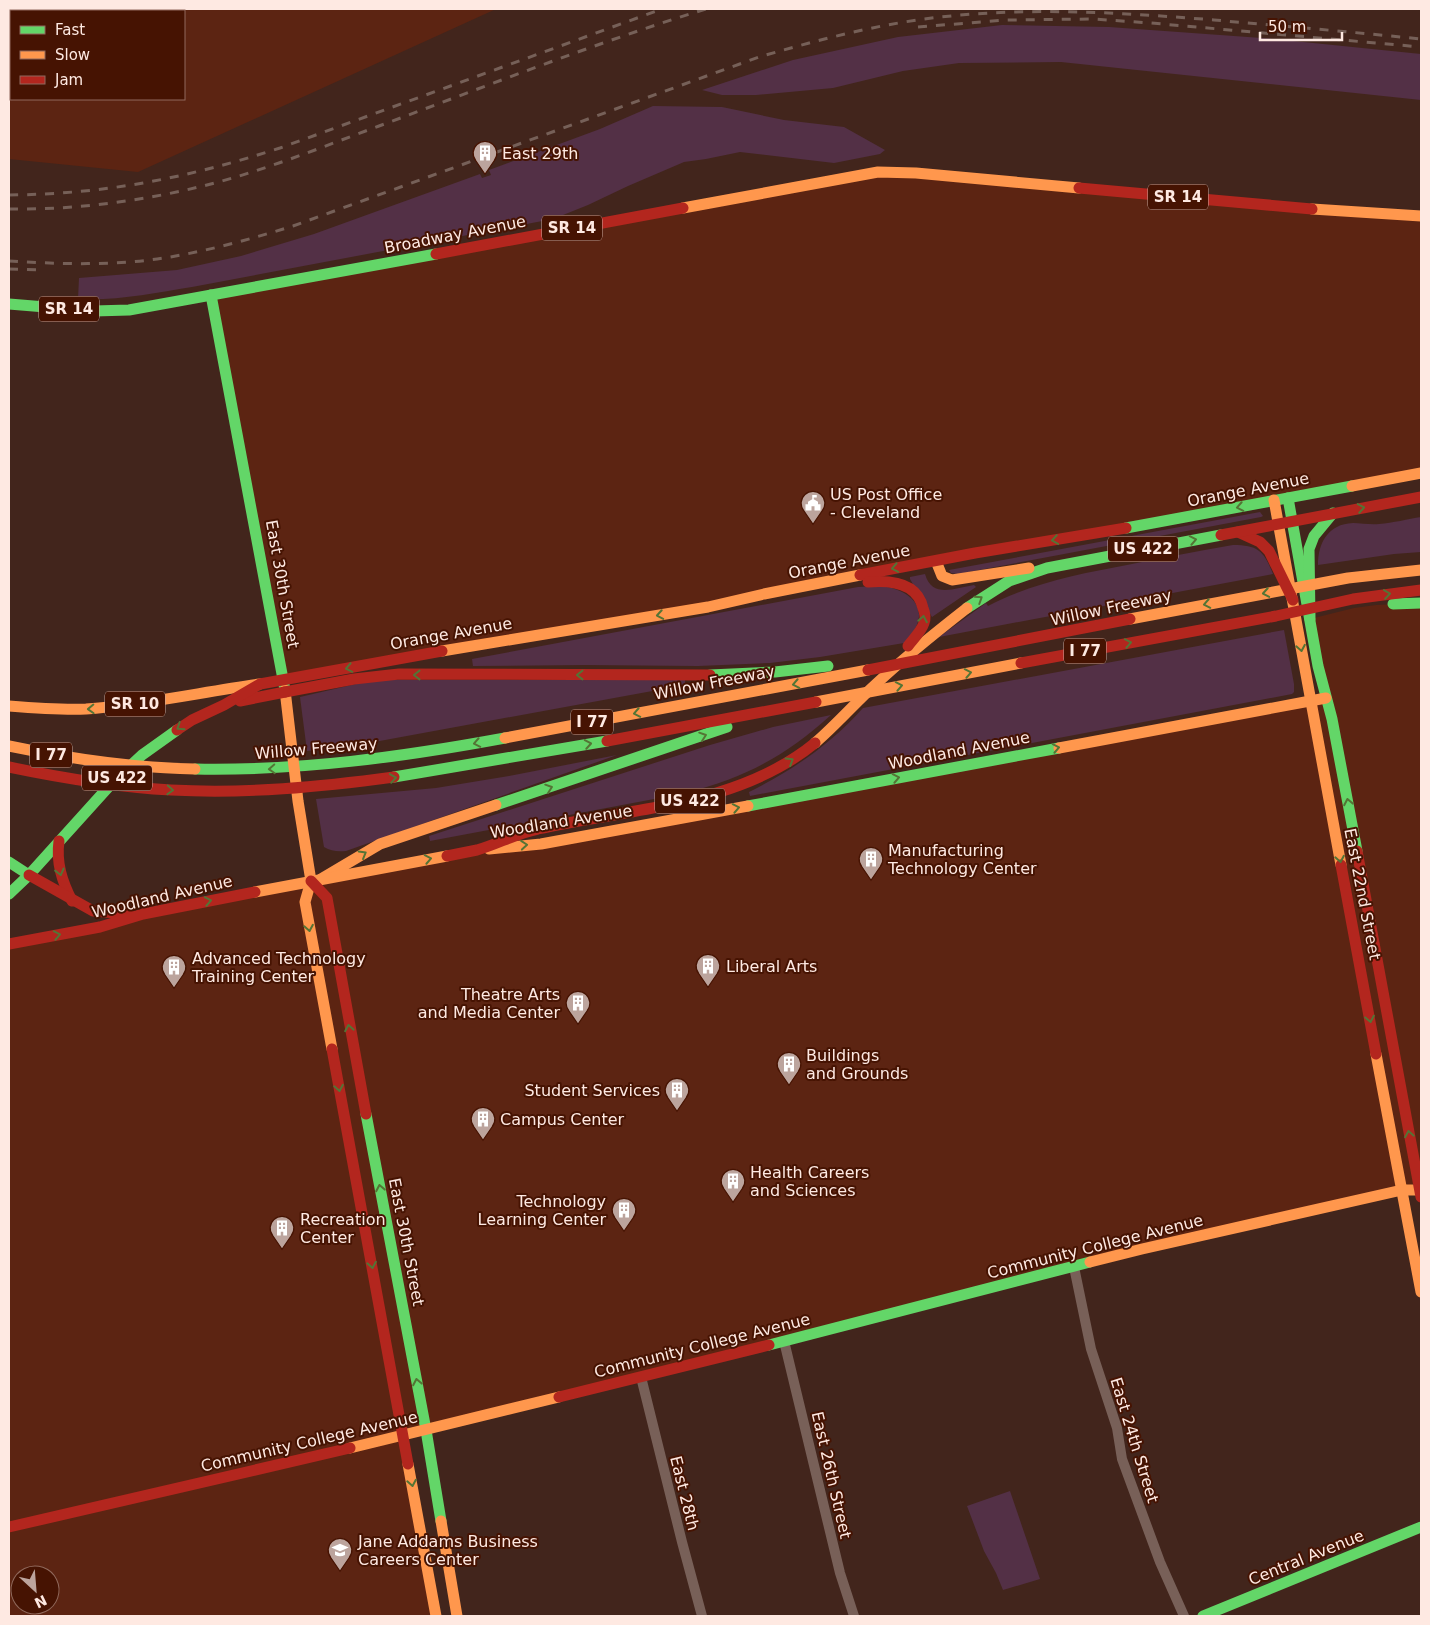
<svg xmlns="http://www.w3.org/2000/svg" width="1430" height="1625" font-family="'DejaVu Sans',sans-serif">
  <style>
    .built { fill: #5c2412; fill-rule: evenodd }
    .green { fill: #533046 }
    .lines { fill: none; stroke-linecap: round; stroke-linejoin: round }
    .street { stroke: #786058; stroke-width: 10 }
    .fast { stroke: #63d668; stroke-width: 11 }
    .slow { stroke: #ff974d; stroke-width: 11 }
    .jam { stroke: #b3261e; stroke-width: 11 }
    .rail { stroke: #766058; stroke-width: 3; stroke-dasharray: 9 9; stroke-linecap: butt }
    .oneway { stroke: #547435 }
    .labels { text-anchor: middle; stroke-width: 4; stroke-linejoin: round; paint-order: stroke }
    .shield { fill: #461302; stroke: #c7a99f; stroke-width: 1 }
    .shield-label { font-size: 15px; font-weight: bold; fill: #fee9e2 }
    .poi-label { font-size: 16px; fill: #fee9e2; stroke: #461302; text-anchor: start }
    .street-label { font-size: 16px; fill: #fee9e2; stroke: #461302 }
  </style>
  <rect width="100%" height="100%" fill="#42251c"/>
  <!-- built -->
  <g class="built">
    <path d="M9,9H496L138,172L9,159ZM11,11H184V99H11Z"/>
    <polygon points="859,174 1421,216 1421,473 284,680 211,295"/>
    <path d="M1421,603V1180L1402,1190L403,1435L436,1616H9V944L144,914L1326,698L1310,619L1354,608L1376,605ZM20,1575H50V1605H20Z"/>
  </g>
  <!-- green -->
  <g class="green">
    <polygon points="1002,25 1109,27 1274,39 1421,54 1421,100 1061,62 959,63 903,71 833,88 756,95 722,95 702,90 793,60 898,37"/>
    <path d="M653,106L722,107L784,120L844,127L885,150L880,154L834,163L740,152L706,159L684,162L628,186L588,205L553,219L192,287C154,293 117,301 78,299L79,278L177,270L241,256L314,234L480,174L482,178L491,175L489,170L600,129Z"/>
    <polygon points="1260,512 1263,516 1261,517 958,574 951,573 949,570"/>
    <path d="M1421,517V552L1394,554L1318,565C1318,543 1328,524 1353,523C1361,523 1371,525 1379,524C1393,523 1408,519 1421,517Z"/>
    <path d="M1233,545C1258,545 1264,551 1273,574L939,637L986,603L988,606C1032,583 1079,574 1127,565C1162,558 1197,551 1233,545Z"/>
    <path d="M925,574C932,599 955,588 974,585L976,587L932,617L910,579V577Z"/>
    <path d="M881,586C902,588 928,602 916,627C913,633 908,638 904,643L820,657L770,663L698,666L586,665L473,666L472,659L858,587Z"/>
    <path d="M1284,630L1294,684V692L1292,694L750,796L749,792C793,770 831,744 863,708Z"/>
    <polygon points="373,680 685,680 685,685 347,747 307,751 300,697"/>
    <path d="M831,715C784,757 748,776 686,793L430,841L429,836L710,745L773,727Z"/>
    <path d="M617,755L346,851C337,852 331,851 324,847L316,799L436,788L509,776Z"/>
    <polygon points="1010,1491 1040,1579 1003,1590 996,1573 984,1551 967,1506"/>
  </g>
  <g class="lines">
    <!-- street -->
    <g class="street">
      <polyline points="1074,1267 1091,1349 1117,1428 1122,1459 1160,1562 1184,1616"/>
      <polyline points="784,1341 840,1573 854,1616"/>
      <polyline points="641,1377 682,1542 702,1616"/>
    </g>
    <!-- fast -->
    <g class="fast">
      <polyline points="211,295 285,690"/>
      <polyline points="9,304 94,311 129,310 436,254"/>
      <polyline points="1288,498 1318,666 1332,719 1357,851"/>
      <polyline points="1126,528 1352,486"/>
      <polyline points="1393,604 1421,603"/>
      <polyline points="967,608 1009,581 1047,568 1221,535"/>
      <polyline points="1310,619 1309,549 1314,536 1333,513"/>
      <polyline points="710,675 775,672 828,666"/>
      <path d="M195,769C300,771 402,757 505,738"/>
      <polyline points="394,777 607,741"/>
      <polyline points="496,805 727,727"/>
      <polyline points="748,806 1059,748"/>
      <polyline points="9,862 29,875"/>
      <polyline points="9,894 29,875 112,783 142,755 177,730"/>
      <polyline points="366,1114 426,1430 441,1521"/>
      <polyline points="769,1345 1090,1262"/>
      <polyline points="1203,1616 1421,1527"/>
    </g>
    <!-- slow -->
    <g class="slow">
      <polyline points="683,208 878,172 916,173 1079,188"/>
      <polyline points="1312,209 1421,216"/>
      <polyline points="1352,486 1421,473"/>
      <polyline points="1274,500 1341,865"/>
      <polyline points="936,561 942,576 952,580 1029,568"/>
      <polyline points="1130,619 1348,578 1421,570"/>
      <polyline points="442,651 708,607 764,594 860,575"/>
      <polyline points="285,690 298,801 311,881 305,902 332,1049"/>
      <polyline points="816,702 1021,663"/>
      <path d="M9,706C34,708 60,710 86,709C144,705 202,692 260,684"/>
      <polyline points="505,738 868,670"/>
      <path d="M815,743C837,724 855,703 876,684C905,657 935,633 967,608"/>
      <path d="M9,746C71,759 132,768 195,769"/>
      <polyline points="1059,748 1326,698"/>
      <polyline points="489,849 541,844 748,806"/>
      <polyline points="321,879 380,844 496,805"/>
      <polyline points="255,892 447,856"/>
      <polyline points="1376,1054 1421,1292"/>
      <polyline points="1090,1262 1142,1249 1402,1190 1421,1190"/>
      <polyline points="350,1448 559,1397"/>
      <polyline points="408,1464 436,1616"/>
      <polyline points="441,1521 457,1616"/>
    </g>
    <!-- jam -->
    <g class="jam">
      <polyline points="1079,188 1312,209"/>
      <polyline points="436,254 683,208"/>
      <polyline points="1238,532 1260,542 1269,551 1293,600"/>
      <polyline points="1221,535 1421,497"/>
      <polyline points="860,575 975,553 1126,528"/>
      <path d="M868,582C890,580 917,582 923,608C925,613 926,618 924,623C921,632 913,639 908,646"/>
      <polyline points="1021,663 1276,616 1353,599 1421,590"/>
      <polyline points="868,670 1130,619"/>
      <polyline points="285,692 354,679 399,674 710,675"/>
      <polyline points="240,701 285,692"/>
      <polyline points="177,730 192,720 224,705 260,684 442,651"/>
      <polyline points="607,741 816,702"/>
      <path d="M9,767C62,778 116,787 171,790C246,794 320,787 394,777"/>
      <path d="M59,841C56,863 62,881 72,901"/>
      <polyline points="1357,851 1421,1197"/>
      <path d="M447,856C457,854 467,852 477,850C498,844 517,833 538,829C632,808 738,806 815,743"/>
      <polyline points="1341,865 1376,1054"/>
      <polyline points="29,875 93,911 128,914"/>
      <polyline points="311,881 327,898 366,1114"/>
      <polyline points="9,944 100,927 143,914 255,892"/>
      <polyline points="332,1049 408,1464"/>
      <polyline points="559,1397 769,1345"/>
      <polyline points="9,1527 350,1448"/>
    </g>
    <!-- rail -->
    <g class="rail">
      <polyline points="918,27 1006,20 1094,19 1151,23 1421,47"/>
      <path d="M9,195C107,194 187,178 280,148L662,9"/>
      <path d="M9,209C75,210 143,201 207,185C266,170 322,147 379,126C487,86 595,43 706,9"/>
      <path d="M9,261C60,264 113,266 164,258C208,251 251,239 293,226L759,57C811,42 863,28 917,20C1016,6 1115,12 1214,20C1283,26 1352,32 1421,39"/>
      <polyline points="9,269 41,270"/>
    </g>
  </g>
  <!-- one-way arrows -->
  <defs><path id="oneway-chevron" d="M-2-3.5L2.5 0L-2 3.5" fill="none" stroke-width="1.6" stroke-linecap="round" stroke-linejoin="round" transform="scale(1.25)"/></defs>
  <g class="oneway">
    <use href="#oneway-chevron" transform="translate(1240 507) rotate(169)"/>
    <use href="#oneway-chevron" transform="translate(1361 508) rotate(-10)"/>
    <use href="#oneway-chevron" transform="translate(1055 540) rotate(171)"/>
    <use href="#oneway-chevron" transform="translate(1193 540) rotate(-11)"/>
    <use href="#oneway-chevron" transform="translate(895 568) rotate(169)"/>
    <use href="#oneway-chevron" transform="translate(1266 593) rotate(170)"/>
    <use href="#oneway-chevron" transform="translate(1387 594) rotate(-8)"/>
    <use href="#oneway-chevron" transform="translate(979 599) rotate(-33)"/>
    <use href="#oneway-chevron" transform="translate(1207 604) rotate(169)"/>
    <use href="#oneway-chevron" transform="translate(660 615) rotate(170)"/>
    <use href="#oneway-chevron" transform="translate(923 619) rotate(-80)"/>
    <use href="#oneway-chevron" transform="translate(1128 643) rotate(-11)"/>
    <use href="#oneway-chevron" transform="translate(1301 648) rotate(80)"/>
    <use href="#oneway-chevron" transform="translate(349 668) rotate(169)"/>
    <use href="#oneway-chevron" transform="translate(968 673) rotate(-11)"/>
    <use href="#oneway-chevron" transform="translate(417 675) rotate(-180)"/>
    <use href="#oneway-chevron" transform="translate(580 675) rotate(-180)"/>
    <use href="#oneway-chevron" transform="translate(796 684) rotate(169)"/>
    <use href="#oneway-chevron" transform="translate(899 686) rotate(-11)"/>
    <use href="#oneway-chevron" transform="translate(91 709) rotate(178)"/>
    <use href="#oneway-chevron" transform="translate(637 713) rotate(169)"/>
    <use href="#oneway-chevron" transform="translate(180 727) rotate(147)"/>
    <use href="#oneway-chevron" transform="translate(703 736) rotate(-19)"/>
    <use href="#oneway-chevron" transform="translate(477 743) rotate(169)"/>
    <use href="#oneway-chevron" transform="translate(588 744) rotate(-10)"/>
    <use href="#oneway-chevron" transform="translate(1056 748) rotate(-11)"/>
    <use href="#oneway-chevron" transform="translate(790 761) rotate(-32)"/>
    <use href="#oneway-chevron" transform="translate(272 769) rotate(177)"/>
    <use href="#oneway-chevron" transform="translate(393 778) rotate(-9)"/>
    <use href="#oneway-chevron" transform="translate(896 778) rotate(-11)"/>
    <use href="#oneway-chevron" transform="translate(549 788) rotate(-19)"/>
    <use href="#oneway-chevron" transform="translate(170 790) rotate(3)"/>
    <use href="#oneway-chevron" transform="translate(1348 802) rotate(-101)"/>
    <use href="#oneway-chevron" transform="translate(736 808) rotate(-11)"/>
    <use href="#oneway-chevron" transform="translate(524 845) rotate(-5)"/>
    <use href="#oneway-chevron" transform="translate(363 854) rotate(-30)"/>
    <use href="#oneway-chevron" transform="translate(428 859) rotate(-11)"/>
    <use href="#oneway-chevron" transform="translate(1340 859) rotate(80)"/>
    <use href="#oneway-chevron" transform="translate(60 872) rotate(76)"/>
    <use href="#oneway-chevron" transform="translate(208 901) rotate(-11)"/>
    <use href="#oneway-chevron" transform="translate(309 928) rotate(80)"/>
    <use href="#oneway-chevron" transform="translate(57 935) rotate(-11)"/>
    <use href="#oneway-chevron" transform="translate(1370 1019) rotate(79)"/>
    <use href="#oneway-chevron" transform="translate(349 1028) rotate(-100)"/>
    <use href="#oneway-chevron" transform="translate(339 1088) rotate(80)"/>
    <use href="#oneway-chevron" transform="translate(1409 1134) rotate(-100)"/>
    <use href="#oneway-chevron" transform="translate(380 1188) rotate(-101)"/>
    <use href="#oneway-chevron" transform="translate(372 1265) rotate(80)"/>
    <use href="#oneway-chevron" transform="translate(417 1382) rotate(-101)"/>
    <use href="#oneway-chevron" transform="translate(412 1483) rotate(80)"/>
  </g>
  <!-- icons -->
  <defs>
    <g id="building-pin" transform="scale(1.25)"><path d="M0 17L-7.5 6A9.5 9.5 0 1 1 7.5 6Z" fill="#bca49d" stroke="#461302"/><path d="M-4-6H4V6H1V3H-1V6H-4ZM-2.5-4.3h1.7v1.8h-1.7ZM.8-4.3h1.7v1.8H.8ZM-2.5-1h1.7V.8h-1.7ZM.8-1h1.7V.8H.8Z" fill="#fff"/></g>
    <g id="civic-pin" transform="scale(1.25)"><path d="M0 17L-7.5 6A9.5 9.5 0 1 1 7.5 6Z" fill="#bca49d" stroke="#461302"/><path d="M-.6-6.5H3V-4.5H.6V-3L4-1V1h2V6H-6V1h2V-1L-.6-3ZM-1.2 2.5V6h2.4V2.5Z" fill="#fff"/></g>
    <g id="school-pin" transform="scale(1.25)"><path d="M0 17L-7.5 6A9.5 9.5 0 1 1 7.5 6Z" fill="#bca49d" stroke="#461302"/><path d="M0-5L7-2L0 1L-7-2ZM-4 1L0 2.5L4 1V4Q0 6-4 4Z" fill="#fff"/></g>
  </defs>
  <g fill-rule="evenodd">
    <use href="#building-pin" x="485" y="153"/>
    <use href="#civic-pin" x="813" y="503"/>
    <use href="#building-pin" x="871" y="859"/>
    <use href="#building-pin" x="708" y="966"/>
    <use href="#building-pin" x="174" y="967"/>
    <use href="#building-pin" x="578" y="1003"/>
    <use href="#building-pin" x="789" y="1064"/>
    <use href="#building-pin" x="677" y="1090"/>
    <use href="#building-pin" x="483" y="1119"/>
    <use href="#building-pin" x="733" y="1181"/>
    <use href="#building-pin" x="624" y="1210"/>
    <use href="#building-pin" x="282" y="1228"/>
    <use href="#school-pin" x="340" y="1550"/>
  </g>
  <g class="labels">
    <!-- shield labels -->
    <g class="shield">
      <rect x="1148" y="184.5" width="60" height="25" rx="4"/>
      <rect x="542" y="215.5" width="60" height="25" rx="4"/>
      <rect x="39" y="296.5" width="60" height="25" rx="4"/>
      <rect x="1108" y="536.5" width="70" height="25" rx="4"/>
      <rect x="1064" y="638.5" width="42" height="25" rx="4"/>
      <rect x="105" y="691.5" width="60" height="25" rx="4"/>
      <rect x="571" y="709.5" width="42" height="25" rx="4"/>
      <rect x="30" y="742.5" width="42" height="25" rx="4"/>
      <rect x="82" y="765.5" width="70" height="25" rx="4"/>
      <rect x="655" y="788.5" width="70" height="25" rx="4"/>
    </g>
    <g class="shield-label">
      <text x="1178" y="202">SR 14</text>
      <text x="572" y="233">SR 14</text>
      <text x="69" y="314">SR 14</text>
      <text x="1143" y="554">US 422</text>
      <text x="1085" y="656">I 77</text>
      <text x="135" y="709">SR 10</text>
      <text x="592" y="727">I 77</text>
      <text x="51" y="760">I 77</text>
      <text x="117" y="783">US 422</text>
      <text x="690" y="806">US 422</text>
    </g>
    <!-- poi labels -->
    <g class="poi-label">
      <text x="502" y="159">East 29th</text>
      <text x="830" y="500">US Post Office<tspan x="830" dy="18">- Cleveland</tspan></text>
      <text x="888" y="856">Manufacturing<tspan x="888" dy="18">Technology Center</tspan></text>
      <text x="192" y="964">Advanced Technology<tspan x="192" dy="18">Training Center</tspan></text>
      <text x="726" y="972">Liberal Arts</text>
      <text x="560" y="1000" text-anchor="end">Theatre Arts<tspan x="560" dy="18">and Media Center</tspan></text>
      <text x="806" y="1061">Buildings<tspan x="806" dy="18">and Grounds</tspan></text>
      <text x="660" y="1096" text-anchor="end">Student Services</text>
      <text x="500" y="1125">Campus Center</text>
      <text x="750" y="1178">Health Careers<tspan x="750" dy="18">and Sciences</tspan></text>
      <text x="606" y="1207" text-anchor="end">Technology<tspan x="606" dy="18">Learning Center</tspan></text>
      <text x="300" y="1225">Recreation<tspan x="300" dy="18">Center</tspan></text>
      <text x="358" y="1547">Jane Addams Business<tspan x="358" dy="18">Careers Center</tspan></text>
    </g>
    <!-- street labels -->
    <g class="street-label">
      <text transform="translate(455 234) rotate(-11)" y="6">Broadway Avenue</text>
      <text transform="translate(1248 489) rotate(-11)" y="6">Orange Avenue</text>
      <text transform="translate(849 561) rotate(-11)" y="6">Orange Avenue</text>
      <text transform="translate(283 584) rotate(80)" y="6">East 30th Street</text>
      <text transform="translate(1111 607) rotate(-12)" y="6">Willow Freeway</text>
      <text transform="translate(451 633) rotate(-10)" y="6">Orange Avenue</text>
      <text transform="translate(714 682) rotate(-11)" y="6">Willow Freeway</text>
      <text transform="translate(316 748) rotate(-5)" y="6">Willow Freeway</text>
      <text transform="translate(959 750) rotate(-11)" y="6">Woodland Avenue</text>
      <text transform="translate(561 821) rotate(-9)" y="6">Woodland Avenue</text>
      <text transform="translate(1363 894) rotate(79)" y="6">East 22nd Street</text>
      <text transform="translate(162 896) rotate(-13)" y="6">Woodland Avenue</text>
      <text transform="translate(407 1242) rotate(79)" y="6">East 30th Street</text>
      <text transform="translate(1095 1246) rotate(-14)" y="6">Community College Avenue</text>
      <text transform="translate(702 1345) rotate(-14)" y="6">Community College Avenue</text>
      <text transform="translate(1135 1440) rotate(73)" y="6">East 24th Street</text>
      <text transform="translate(309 1441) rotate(-13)" y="6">Community College Avenue</text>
      <text transform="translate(832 1475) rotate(77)" y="6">East 26th Street</text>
      <text transform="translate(685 1493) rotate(76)" y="6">East 28th</text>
      <text transform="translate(1306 1557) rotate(-22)" y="6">Central Avenue</text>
    </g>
  </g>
  <!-- border -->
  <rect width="1430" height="1625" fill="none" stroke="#fee9e2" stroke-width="20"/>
  <!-- legend -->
  <rect x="10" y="10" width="175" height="90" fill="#461302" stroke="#90695c"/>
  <rect x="20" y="26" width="25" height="8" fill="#63d668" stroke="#90695c"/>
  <text x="55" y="35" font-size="15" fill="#fee9e2">Fast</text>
  <rect x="20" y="51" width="25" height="8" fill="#ff974d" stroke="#90695c"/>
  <text x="55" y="60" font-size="15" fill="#fee9e2">Slow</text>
  <rect x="20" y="76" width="25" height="8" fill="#b3261e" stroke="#90695c"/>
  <text x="55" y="85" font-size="15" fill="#fee9e2">Jam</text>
  <!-- north arrow -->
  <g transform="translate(35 1590) rotate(154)"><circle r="24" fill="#461302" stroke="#90695c"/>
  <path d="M0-4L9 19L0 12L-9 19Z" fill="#bca49d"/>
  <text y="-8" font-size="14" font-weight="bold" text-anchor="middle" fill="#fee9e2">N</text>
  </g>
  <!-- scale -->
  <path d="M1260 32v8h82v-8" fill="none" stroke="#fee9e2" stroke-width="2.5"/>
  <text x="1268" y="32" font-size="15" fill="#fee9e2" stroke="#461302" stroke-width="4" paint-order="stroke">50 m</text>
</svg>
